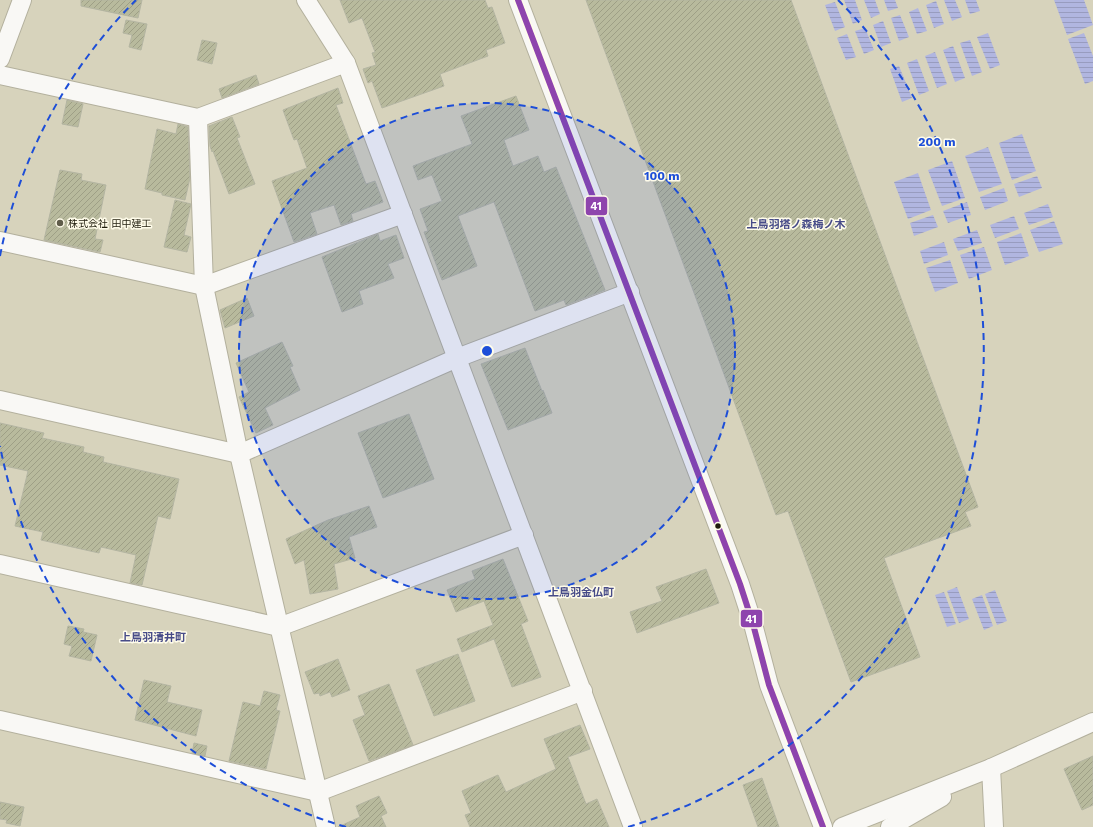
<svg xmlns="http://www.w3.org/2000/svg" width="1093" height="827" font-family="'Work Sans','Noto Sans JP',sans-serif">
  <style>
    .water { fill: url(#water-rules) }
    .building { fill: url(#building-hatch); stroke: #b4b5a2 }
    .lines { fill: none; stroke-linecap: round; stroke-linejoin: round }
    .minor-casing { stroke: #b3b09d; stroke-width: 20 }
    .minor { stroke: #f9f8f5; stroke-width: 18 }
    .bus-1-casing { stroke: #fffcea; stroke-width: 9 }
    .bus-1 { stroke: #8e44ad; stroke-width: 6 }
    .ring { fill: none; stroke: #1d4ed8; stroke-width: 2; stroke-dasharray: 7 5 }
    .poi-dot { fill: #5f5c4a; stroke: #fffcea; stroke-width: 1.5 }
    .bus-dot { fill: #1f1c0c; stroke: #fffcea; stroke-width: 1.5 }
    .labels { text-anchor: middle; stroke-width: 3; stroke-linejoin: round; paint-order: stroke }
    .poi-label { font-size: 10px; fill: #1f1c0c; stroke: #fffcea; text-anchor: start }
    .neighbourhood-label { font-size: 11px; font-weight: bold; fill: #474b88; stroke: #fffcea }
    .centre { fill: #1d4ed8; stroke: #fffcea; stroke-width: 2 }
    .ring-label { font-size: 12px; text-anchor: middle; font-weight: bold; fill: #1d4ed8; stroke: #fffcea; stroke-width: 3; stroke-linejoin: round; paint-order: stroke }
    .line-badge { stroke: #fffcea; stroke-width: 1.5 }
    .badge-label { font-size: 11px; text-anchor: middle; font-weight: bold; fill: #fff }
  </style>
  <defs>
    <pattern id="water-rules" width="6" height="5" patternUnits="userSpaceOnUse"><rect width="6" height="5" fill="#b1b6e0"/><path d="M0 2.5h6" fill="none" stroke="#989cbf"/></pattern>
    <pattern id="building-hatch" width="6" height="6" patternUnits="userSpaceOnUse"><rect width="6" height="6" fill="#b8ba9d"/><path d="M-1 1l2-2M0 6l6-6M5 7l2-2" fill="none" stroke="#9e9f86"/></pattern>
  </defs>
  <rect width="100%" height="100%" fill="#d7d3bc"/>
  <!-- water -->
  <g class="water">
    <polygon points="844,0 855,0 862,20 853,24"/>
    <polygon points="864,0 875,0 880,14 871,18"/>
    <polygon points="884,0 895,0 898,8 888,11"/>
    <polygon points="944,0 955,0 962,17 952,21"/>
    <polygon points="965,0 976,0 980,11 970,14"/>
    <polygon points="1054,0 1084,0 1093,25 1067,35"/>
    <polygon points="936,1 944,24 934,28 926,5"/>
    <polygon points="835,2 845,27 835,31 825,5"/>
    <polygon points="918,8 927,31 917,34 909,12"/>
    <polygon points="900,15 909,37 899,41 891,18"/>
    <polygon points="883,21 891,43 881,47 873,25"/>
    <polygon points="865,28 874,50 864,54 855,31"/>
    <polygon points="988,33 1000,65 990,69 977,37"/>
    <polygon points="1084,33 1093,56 1093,81 1085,84 1068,39"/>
    <polygon points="847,34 856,57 846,60 837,38"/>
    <polygon points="970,40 982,72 972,76 960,43"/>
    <polygon points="953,46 965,78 955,82 943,50"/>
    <polygon points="935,52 947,84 937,88 925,56"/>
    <polygon points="917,59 929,91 919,95 907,63"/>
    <polygon points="899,66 912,98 902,102 890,69"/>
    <polygon points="1022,134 1036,171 1012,180 999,143"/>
    <polygon points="988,147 1002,184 979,192 965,156"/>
    <polygon points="952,161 965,198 942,206 928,170"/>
    <polygon points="918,173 931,210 908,219 894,182"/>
    <polygon points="1037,176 1042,188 1019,197 1014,184"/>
    <polygon points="1004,188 1008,201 985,210 980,197"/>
    <polygon points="967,202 971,215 948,223 943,211"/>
    <polygon points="1048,204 1053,217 1029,225 1024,213"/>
    <polygon points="933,215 938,227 914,236 910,223"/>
    <polygon points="1014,216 1019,229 995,238 990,225"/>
    <polygon points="1054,221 1063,244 1039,252 1030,230"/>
    <polygon points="977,230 982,243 958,251 953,239"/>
    <polygon points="1021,233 1029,256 1005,265 997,242"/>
    <polygon points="944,242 948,255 924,264 920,251"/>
    <polygon points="984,247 992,270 969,279 960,255"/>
    <polygon points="950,260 958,283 935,292 926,268"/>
    <polygon points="957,587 969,619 959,623 947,591"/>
    <polygon points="995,590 1007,621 997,625 985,594"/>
    <polygon points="944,592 956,624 947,627 935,595"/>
    <polygon points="982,595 993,626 984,630 972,599"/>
  </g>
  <!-- building -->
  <g class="building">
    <polygon points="81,0 142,0 138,18 81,6"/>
    <polygon points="340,0 485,0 488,8 492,7 505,43 486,50 488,56 440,74 444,86 382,108 372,81 368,83 363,69 376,65 372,53 375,52 362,18 349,23"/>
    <polygon points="586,0 791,0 978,507 965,512 971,526 884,558 920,657 851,682 788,511 776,515"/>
    <polygon points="126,20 147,24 141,50 129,47 132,35 123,33"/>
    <polygon points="202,40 217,43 212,64 197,60"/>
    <polygon points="256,75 259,84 222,98 219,89"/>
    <polygon points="338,88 343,103 336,105 366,184 375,181 383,202 351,214 353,221 341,225 334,205 310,213 317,234 294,242 272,181 307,168 297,139 294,140 283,110"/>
    <polygon points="516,96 529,130 504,140 513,166 538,156 544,172 556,167 605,290 566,305 564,300 535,311 494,202 458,216 477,266 442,280 424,232 428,231 420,209 442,201 432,175 418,180 413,166 472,144 461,116"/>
    <polygon points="67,100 83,104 78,127 62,124"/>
    <polygon points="232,117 240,137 237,138 255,184 229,194 213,151 212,152 210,146 209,126"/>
    <polygon points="178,124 188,127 190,178 185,200 162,195 162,193 145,189 157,129 176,134"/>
    <polygon points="60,170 82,174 81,180 106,185 95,239 103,240 100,252 44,240"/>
    <polygon points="175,200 191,204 184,235 191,237 187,252 164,247"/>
    <polygon points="378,234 380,241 396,235 404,258 388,264 394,278 359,291 363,304 342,312 322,257"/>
    <polygon points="247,298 254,316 225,328 220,310"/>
    <polygon points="282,342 293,366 290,367 300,390 265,408 273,425 256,433 239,397 249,392 236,363"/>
    <polygon points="525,348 542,391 543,390 552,413 508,430 481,364"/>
    <polygon points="409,414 434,479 383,498 358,433"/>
    <polygon points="0,423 44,433 42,438 84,447 83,452 104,457 103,462 179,479 170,519 158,516 142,585 130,583 136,555 101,547 99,553 41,540 43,532 15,526 28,471 0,465"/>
    <polygon points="369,506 377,527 349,537 355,558 334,564 338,589 310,594 304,560 295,564 286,539 328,520"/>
    <polygon points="503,559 528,621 521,624 541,677 512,687 494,639 462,652 457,639 493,625 484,601 456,612 447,590 475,579 472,571"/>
    <polygon points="706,569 719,603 637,633 630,612 662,601 656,587"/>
    <polygon points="68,626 84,629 83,632 97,635 91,661 69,656 72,646 64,644"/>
    <polygon points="458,654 475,701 434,716 416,670"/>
    <polygon points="338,659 350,690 332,697 330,692 320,696 319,693 314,694 305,672"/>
    <polygon points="144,680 171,686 167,702 202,710 196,736 135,720"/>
    <polygon points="389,684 413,745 369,761 353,720 365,715 358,696"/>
    <polygon points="264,691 280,695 276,710 280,711 266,769 229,761 243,702 260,706"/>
    <polygon points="580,725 590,749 568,757 586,804 597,799 609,827 470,827 465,815 471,813 462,791 498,775 506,792 556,769 544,739"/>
    <polygon points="194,743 207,746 205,756 192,753"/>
    <polygon points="1093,756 1093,805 1082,810 1064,769"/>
    <polygon points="762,778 779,827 758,827 743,785"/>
    <polygon points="379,796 387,813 381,816 386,827 338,827 360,817 356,806"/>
    <polygon points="0,802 24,807 20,826 6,823 7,820 0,819"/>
  </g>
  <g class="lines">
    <!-- minor casing -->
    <g class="minor-casing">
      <g id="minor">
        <polyline points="306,0 346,63 633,827"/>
        <polyline points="518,0 740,584 753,624 769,685 823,827"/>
        <polyline points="0,59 22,0"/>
        <polyline points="0,75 198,118 346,63"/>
        <polyline points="198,118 204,286 239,454 326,827"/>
        <polyline points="0,241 204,286 403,214"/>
        <polyline points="0,400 239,454 457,358 630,292"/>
        <polyline points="0,564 279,627 524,535"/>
        <polyline points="0,720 318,792 583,691"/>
        <polyline points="991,768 994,827"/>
        <polyline points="842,827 991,768 1093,722"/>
        <polyline points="890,827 942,797"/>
      </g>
    </g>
    <!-- minor -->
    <use href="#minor" class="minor"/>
    <!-- bus-1 casing -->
    <g class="bus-1-casing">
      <polyline id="bus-1" points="518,0 740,584 753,624 769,685 823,827"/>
    </g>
    <!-- bus-1 -->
    <use href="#bus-1" class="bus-1"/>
  </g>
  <!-- distance rings -->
  <circle cx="487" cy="351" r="248" fill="#1d4ed8" fill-opacity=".12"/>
  <g class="ring">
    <circle cx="487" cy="351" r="248"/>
    <path d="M346 827A496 496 0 0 1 0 446M0 256A496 496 0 0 1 136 0M838 0A496 496 0 0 1 628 827"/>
  </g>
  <!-- markers -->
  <circle class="poi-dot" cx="60" cy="223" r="4"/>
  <circle class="bus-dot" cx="718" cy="526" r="3.5"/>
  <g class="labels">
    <!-- poi labels -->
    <g class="poi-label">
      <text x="68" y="227">株式会社 田中建工</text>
    </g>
    <!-- neighbourhood labels -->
    <g class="neighbourhood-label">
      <text x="796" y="228">上鳥羽塔ノ森梅ノ木</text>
      <text x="581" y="596">上鳥羽金仏町</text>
      <text x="153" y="641">上鳥羽清井町</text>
    </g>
  </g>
  <circle cx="487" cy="351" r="6" class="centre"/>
  <g class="ring-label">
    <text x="937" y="146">200 m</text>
    <text x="662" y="180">100 m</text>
  </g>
  <g class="line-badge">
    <rect x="585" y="196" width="23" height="20" rx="4" fill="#8e44ad"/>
    <rect x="740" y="609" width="23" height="19" rx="4" fill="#8e44ad"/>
  </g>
  <g class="badge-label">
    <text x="596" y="210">41</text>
    <text x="751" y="623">41</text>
  </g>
</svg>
